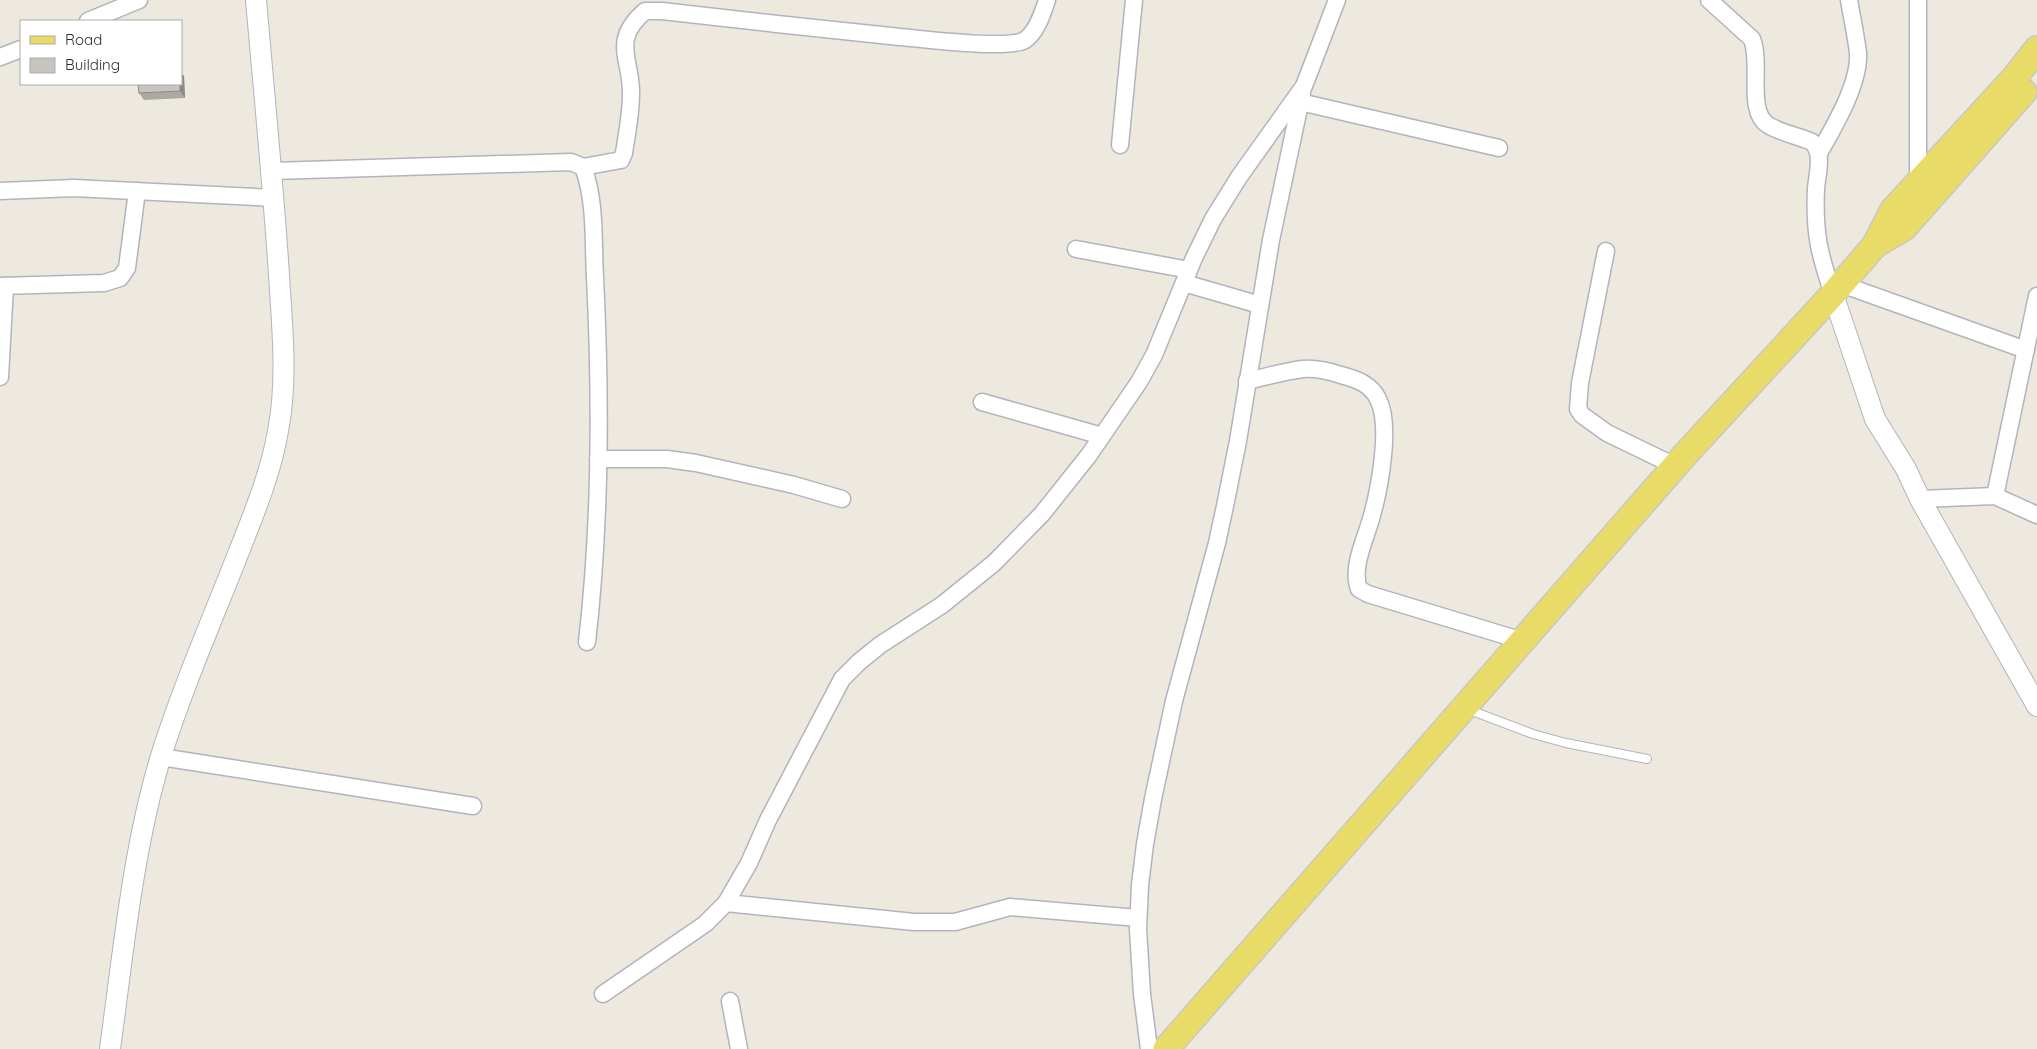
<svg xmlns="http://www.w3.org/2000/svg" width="2037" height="1049" font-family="Quicksand,sans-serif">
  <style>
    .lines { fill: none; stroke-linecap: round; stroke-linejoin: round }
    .service-casing { stroke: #b3b3be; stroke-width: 10 }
    .minor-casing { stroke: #b3b3be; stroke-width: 19 }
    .tertiary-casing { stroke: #b3b3be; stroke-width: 22 }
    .primary-casing { stroke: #c8c8c8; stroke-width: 28 }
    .service { stroke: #fff; stroke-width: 8 }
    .minor { stroke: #fff; stroke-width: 16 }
    .tertiary { stroke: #fff; stroke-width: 20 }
    .primary { stroke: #e9db68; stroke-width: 25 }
    .wall { fill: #aca9a4 }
    .shaded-wall { fill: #8c8a86 }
    .building { fill: #c8c5bf; stroke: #8c8a86 }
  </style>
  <rect width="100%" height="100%" fill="#ede9df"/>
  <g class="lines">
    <!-- service casing -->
    <g class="service-casing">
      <polyline id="service" points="1467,709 1533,734 1566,743 1647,759"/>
    </g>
    <!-- minor casing -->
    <g class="minor-casing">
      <g id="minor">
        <path d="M1709,0L1752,39C1762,64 1746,111 1768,125C1781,133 1798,136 1812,142C1824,153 1817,174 1816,189C1814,232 1819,254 1833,294"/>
        <polyline points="1918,0 1918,183"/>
        <polyline points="88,21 139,0"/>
        <polyline points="0,57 21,49"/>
        <polyline points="1300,102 1499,148"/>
        <polyline points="1120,145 1134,0"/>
        <path d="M1819,153C1834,127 1860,83 1858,53C1856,36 1852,18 1849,0"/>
        <path d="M583,167L621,160L624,153C627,133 631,114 631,94C632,60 610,41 645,11H662C741,20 821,29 900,37C924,39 1008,50 1025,40C1037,32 1043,12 1047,0"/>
        <path d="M272,171L571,162L583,167C596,201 593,241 595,277C601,398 601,521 587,642"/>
        <polyline points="0,191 74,188 274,198"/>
        <polyline points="1076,249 1189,270"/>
        <polyline points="1606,251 1580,383 1578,409 1582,415 1607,433 1675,466"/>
        <polyline points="1184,283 1260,305"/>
        <polyline points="1841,284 2026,350"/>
        <polyline points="0,286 104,283 120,278 127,268 137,191"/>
        <polyline points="0,377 5,286"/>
        <path d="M1247,381C1266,377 1285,371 1303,369C1316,368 1329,371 1341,375C1356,379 1371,384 1378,399C1392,426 1379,491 1371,519C1365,540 1351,568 1359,589L1368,594L1523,641"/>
        <polyline points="982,402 1102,436"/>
        <polyline points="598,459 667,459 696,463 794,485 842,499"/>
        <polyline points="1995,496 2037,296"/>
        <polyline points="1920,499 1995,496 2037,515"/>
        <polyline points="161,757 473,806"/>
        <polyline points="726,903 914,922 955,922 1010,907 1138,918"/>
        <polyline points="603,994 705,924 726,903 749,863 768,820 842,679 859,662 880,645 942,605 994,563 1042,514 1089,455 1139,382 1154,355 1194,258 1213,219 1239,177 1304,86 1337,0"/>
        <polyline points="730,1001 739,1049"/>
        <polyline points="1149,1049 1142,994 1138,929 1140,885 1145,844 1153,799 1174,701 1217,543 1225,506 1238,441 1271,240 1302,94"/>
      </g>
    </g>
    <!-- tertiary casing -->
    <g class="tertiary-casing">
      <g id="tertiary">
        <polyline points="1833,294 1875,419 1906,469 1920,499 2037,706"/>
        <path d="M110,1049C123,954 133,848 161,756C183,686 213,618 240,549C255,511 271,472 278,431C288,380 282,326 279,275C273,183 264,92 256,0"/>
      </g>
    </g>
    <!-- primary casing -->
    <g class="primary-casing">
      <g id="primary">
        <polyline points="1875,245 1904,228 2024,92"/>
        <polyline points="1166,1049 1683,457 1833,294 1875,245 1893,210 2015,77 2037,49"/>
      </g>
    </g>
    <!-- service -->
    <use href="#service" class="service"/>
    <!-- minor -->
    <use href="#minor" class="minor"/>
    <!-- tertiary -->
    <use href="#tertiary" class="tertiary"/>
    <!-- primary -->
    <use href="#primary" class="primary"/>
  </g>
  <!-- wall -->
  <polygon class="wall" points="181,73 184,76 185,98 144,100 139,93 181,84"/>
  <!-- shaded-wall -->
  <polygon class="shaded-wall" points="181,73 184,76 185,98 180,91 180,84 181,84"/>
  <!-- building -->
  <polygon class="building" points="138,84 180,84 180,91 139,93"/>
  <!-- legend -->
  <rect x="20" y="20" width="162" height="65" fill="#ffffff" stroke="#ababab"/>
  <rect x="30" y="36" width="25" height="8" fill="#e9db68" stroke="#ababab"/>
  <text x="65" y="45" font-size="15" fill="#2c2c2c">Road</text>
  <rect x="30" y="58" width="25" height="15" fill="#c8c5bf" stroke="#ababab"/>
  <text x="65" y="70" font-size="15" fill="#2c2c2c">Building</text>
</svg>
